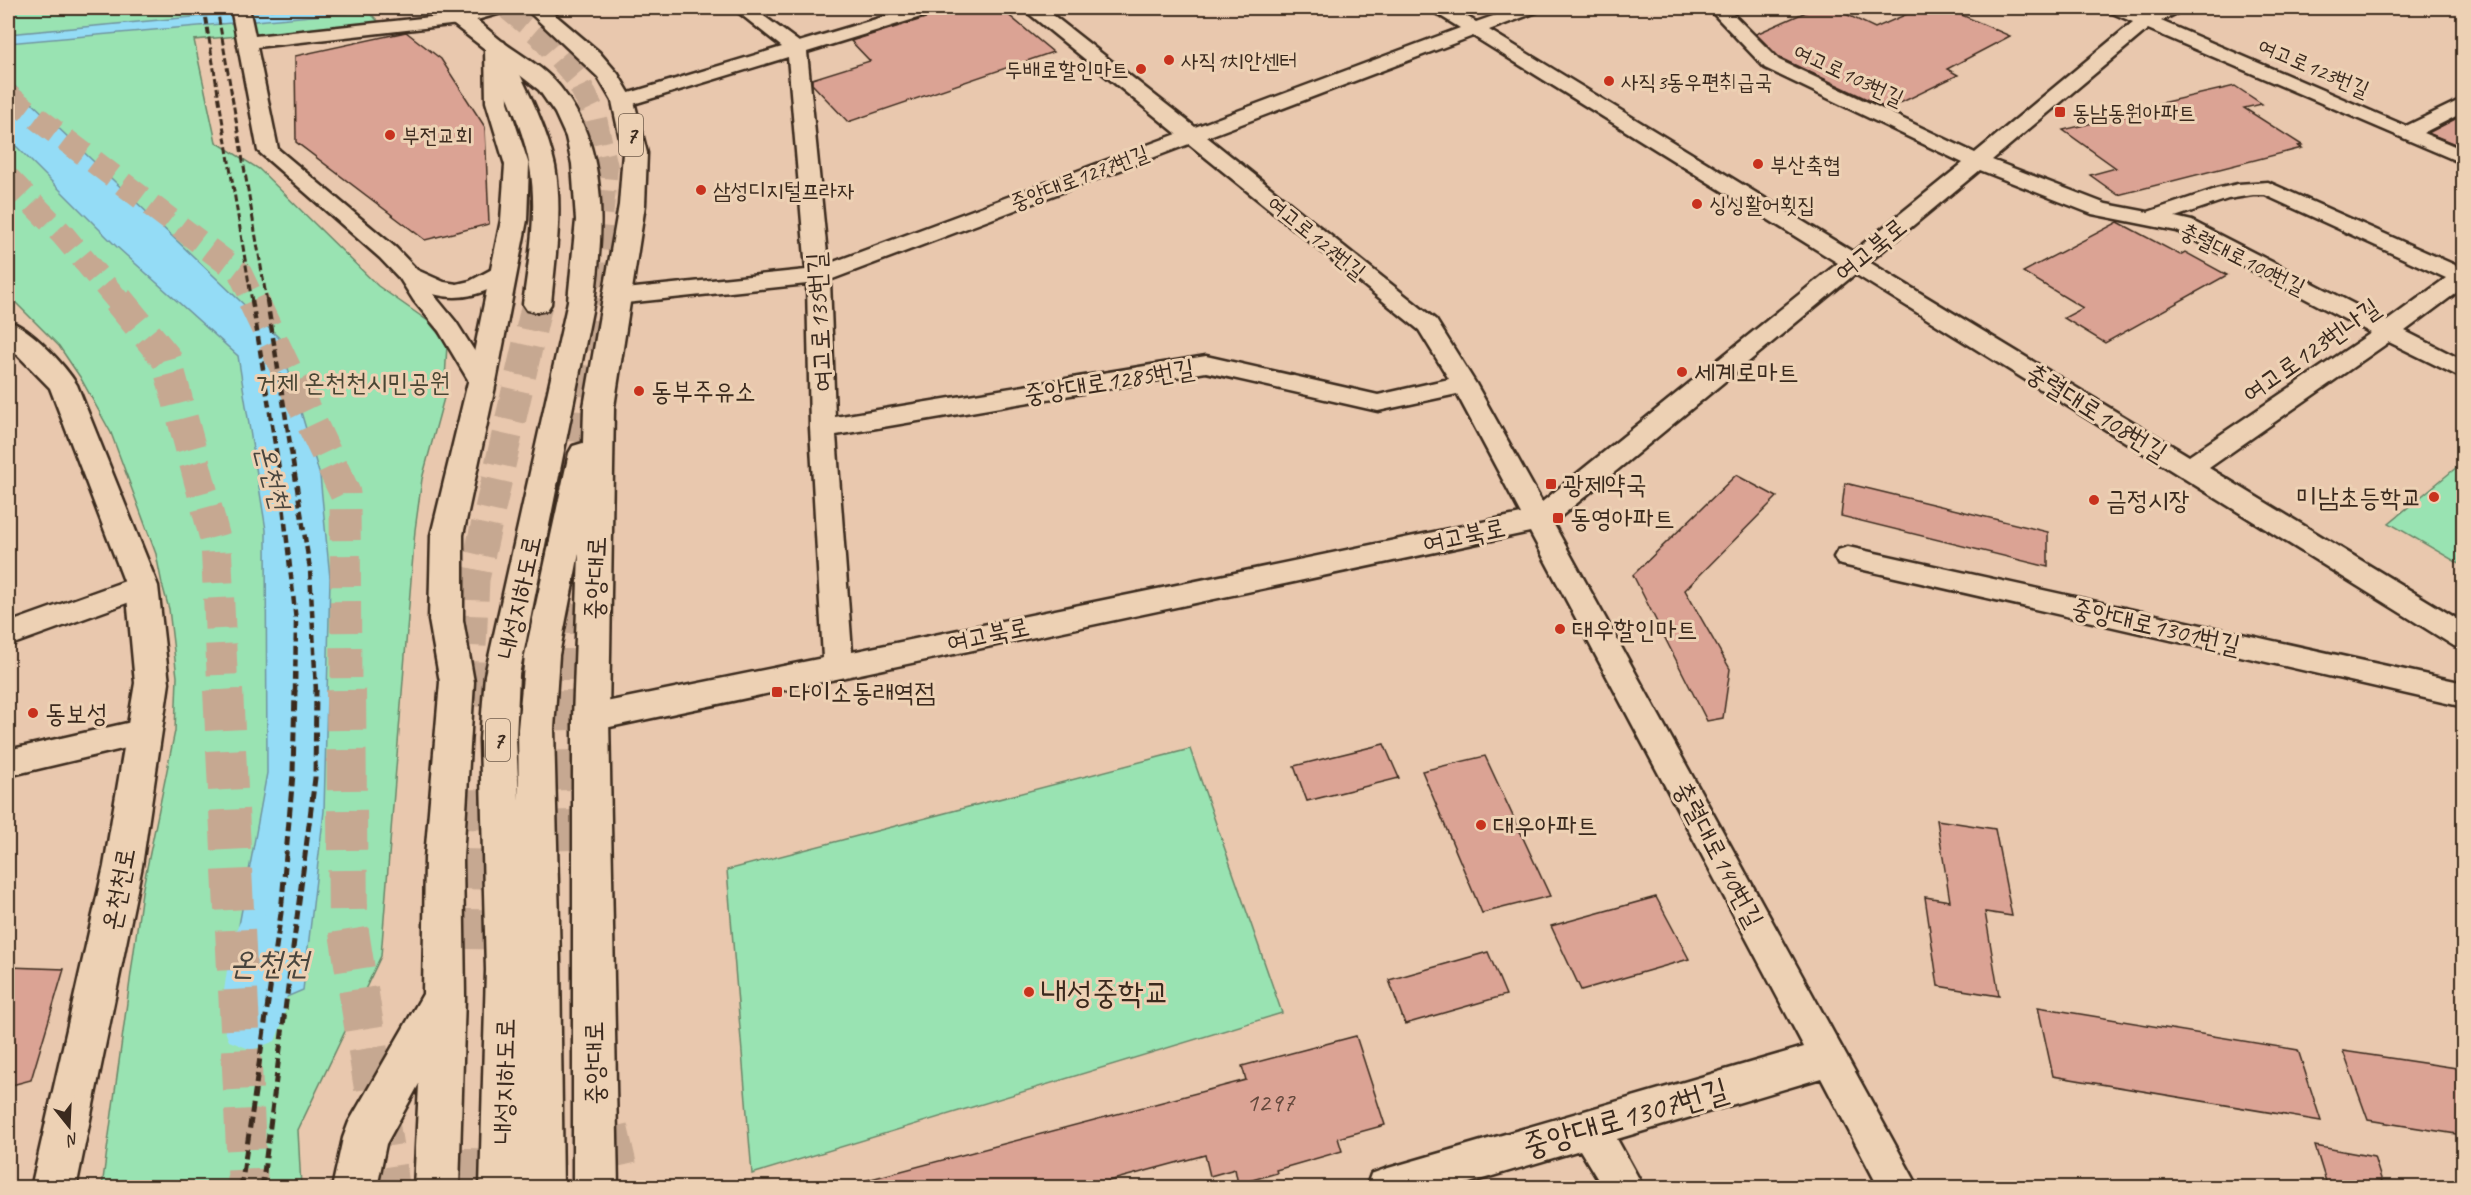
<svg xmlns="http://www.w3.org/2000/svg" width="2471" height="1195" font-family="Caveat,'Poor Story',sans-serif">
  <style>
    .green { fill: #99e3b2; stroke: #6a8668; stroke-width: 1.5 }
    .water { fill: #94dcf6; stroke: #7095a0; stroke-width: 1.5 }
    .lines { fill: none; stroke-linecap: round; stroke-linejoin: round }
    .river { fill: #94dcf6; fill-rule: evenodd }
    .building { fill: #dba394; stroke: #3b2a1e; stroke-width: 1.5 }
    .trunk-tunnel-far2 { stroke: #c6a891; stroke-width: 24; stroke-dasharray: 24 12; stroke-linecap: butt }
    .trunk-tunnel-far1 { stroke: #c6a891; stroke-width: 31; stroke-dasharray: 31 15; stroke-linecap: butt }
    .trunk-tunnel { stroke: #c6a891; stroke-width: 40; stroke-dasharray: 40 20; stroke-linecap: butt }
    .minor-casing { stroke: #3b2a1e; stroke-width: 5 }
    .tertiary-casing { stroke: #3b2a1e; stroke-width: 5 }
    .secondary-casing { stroke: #3b2a1e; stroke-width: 5 }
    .primary-casing { stroke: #3b2a1e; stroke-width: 5 }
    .trunk-casing { stroke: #3b2a1e; stroke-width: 5 }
    .minor { fill: #edd1b4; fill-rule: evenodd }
    .tertiary { fill: #edd1b4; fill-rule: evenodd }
    .secondary { fill: #edd1b4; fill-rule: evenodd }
    .primary { fill: #edd1b4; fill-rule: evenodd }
    .trunk { fill: #edd1b4; fill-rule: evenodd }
    .rail-far2 { stroke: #3b2a1e; stroke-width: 3; stroke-dasharray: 7 3; stroke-linecap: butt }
    .rail-far1 { stroke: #3b2a1e; stroke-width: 4.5; stroke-dasharray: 8 4.5; stroke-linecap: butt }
    .rail { stroke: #3b2a1e; stroke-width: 5; stroke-dasharray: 10 5; stroke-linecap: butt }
    .poi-dot { fill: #c8321e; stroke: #edd1b4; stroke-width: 2 }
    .labels { text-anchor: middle; stroke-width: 6; stroke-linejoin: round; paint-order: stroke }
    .far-poi-label { font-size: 22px; fill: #3b2a1e; stroke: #edd1b4; text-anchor: start }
    .far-street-label { font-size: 22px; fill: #3b2a1e; stroke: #edd1b4 }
    .shield { fill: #edd1b4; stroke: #705c4b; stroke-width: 1.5 }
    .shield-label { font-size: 24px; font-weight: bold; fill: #3b2a1e }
    .street-label { font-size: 26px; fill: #3b2a1e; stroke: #edd1b4 }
    .poi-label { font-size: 26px; fill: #3b2a1e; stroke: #edd1b4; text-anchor: start }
    .park-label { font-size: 26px; fill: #494634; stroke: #edd1b4 }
    .water-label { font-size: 27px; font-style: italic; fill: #48453e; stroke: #edd1b4 }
    .near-number-label { font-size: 27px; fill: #63483c }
    .near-poi-label { font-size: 32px; fill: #3b2a1e; stroke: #edd1b4; text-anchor: start }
    .near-street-label { font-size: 32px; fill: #3b2a1e; stroke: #edd1b4 }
    .near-water-label { font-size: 33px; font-style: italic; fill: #48453e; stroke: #edd1b4 }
  </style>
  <rect width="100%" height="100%" fill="#e9c8ae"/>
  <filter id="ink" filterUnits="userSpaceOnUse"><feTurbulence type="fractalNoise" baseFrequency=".0167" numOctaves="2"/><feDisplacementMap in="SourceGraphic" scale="12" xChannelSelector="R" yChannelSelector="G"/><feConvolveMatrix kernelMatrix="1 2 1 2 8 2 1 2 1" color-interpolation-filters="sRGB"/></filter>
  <g filter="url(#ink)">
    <!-- green -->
    <g class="green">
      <polygon points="8,8 365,8 380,23 194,40 216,142 259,169 378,286 428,321 447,344 444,398 422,479 415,530 381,956 298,1130 301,1187 102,1187 142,892 175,731 177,677 169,609 162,584 156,554 111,433 80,377 59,346 8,295"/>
      <polygon points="2463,462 2463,566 2389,523"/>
      <polygon points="1190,749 1282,1013 752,1174 727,870"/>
    </g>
    <!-- water -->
    <g class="water">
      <polygon points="289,8 342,8 346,13 8,43 8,34"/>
      <polygon points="8,80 279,338 320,476 330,578 324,811 303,990 254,1011 225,1015 233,958 267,773 266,530 238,356 117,247 8,138"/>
    </g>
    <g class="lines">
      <!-- river -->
      <polygon class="river" points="262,913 284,922 293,942 284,1019 275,1041 252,1050 229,1041 220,1019 231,942 240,922"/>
    </g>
    <!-- building -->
    <g class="building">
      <polygon points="942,8 1000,8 1053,52 848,122 812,84 812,79 870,61 851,41 938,14"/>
      <polygon points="1815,8 1833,8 1875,28 1921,8 1946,8 2010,36 1947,69 1958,75 1888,109 1780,58 1756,34"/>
      <polygon points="406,32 441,59 485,127 489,224 425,240 296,142 295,56"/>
      <polygon points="2235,86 2262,104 2244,108 2302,145 2298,146 2302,148 2118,195 2090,175 2116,168 2063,130 2144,111 2139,108"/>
      <polygon points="2463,115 2463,139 2455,144 2428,133"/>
      <polygon points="2118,222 2180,255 2185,252 2227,275 2105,343 2064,318 2083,308 2023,272"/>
      <polygon points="1736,475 1777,497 1685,590 1730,669 1723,718 1707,721 1633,575"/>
      <polygon points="1845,483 2048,532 2048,567 1841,516"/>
      <polygon points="1384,744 1399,778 1307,801 1294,766"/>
      <polygon points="1485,756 1550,896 1482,913 1422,771"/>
      <polygon points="1937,820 1995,829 2012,916 1985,912 1999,996 1938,986 1925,897 1950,901"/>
      <polygon points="1656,897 1689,959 1581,990 1551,926"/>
      <polygon points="1488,952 1506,995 1405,1024 1389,980"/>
      <polygon points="8,967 64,969 31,1080 8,1086"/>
      <polygon points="2038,1007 2298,1050 2321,1121 2053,1076"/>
      <polygon points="1356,1036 1385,1125 1338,1138 1342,1151 1276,1170 1277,1173 1238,1184 1235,1169 1210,1176 1205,1155 1083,1188 868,1188 867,1180 1246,1080 1242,1066"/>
      <polygon points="2343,1051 2463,1069 2463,1135 2368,1120"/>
      <polygon points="2315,1146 2374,1157 2384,1188 2328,1188"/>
    </g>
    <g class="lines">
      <!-- trunk-tunnel-far2 -->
      <g class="trunk-tunnel-far2">
        <polyline points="508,8 539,34 577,78 594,114 606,167 593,302"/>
        <polyline points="8,96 240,273 254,302"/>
        <polyline points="8,178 63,235 119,302"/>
      </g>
      <!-- trunk-tunnel-far1 -->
      <g class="trunk-tunnel-far1">
        <polyline points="118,300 166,358 216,542 223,692"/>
        <polyline points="253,300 345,493 346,692"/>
        <polyline points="576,488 594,300"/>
        <polyline points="570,557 571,692"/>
        <polyline points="469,692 474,579 537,304"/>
      </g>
      <!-- trunk-tunnel -->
      <g class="trunk-tunnel">
        <polyline points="223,690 248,1188"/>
        <polyline points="346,690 348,926 390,1188"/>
        <polyline points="571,690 575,866"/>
        <polyline points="468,706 469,690"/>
        <polyline points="463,949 466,785"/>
        <polyline points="608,1128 622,1188"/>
        <polyline points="459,1188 460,1130"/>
      </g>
      <!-- minor casing -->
      <g class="minor-casing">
        <g id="minor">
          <path d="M231,8H249L255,36L459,14L465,15L468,19L465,23L459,24L257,47L278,149L396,248L417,270L444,282L457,284L470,281L496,267L504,265L512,267L515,272L512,277C486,293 463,302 433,294L456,322L494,382L491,388L482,390L473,388L439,331L414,301L400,279L380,258L258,151Z"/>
          <path d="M733,8H753L799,42L913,8H940L937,12L807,52L828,264L1177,134L1027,12L1024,8H1044L1195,127L1460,28L1434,12L1431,8H1452L1476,22L1516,8H1540L1537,12L1489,30L1853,252L1963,163L1765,68L1708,8H1727L1779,60L1975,153L2133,22L2110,12L2107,8H2130L2146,14L2160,8H2182L2179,12L2161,21L2406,126L2464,98V112L2423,133L2464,150V164L2148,29L1992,160L2106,204L2148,212L2216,189L2238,184L2268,182L2464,269V287L2405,331L2464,361V379L2389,342L2209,468L2464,623V649L2454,646L1855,274L1553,523L1919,1188H1879L1821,1078L1617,1139L1644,1188H1603L1580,1150L1452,1188H1366L1371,1174L1385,1169L1804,1047L1530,532L591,731L580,727L576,718L580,709L591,705L823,658L810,428L807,284L616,304L608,302L604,297L608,292L616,290L806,270L788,57L630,105H616L613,101L616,97L782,47ZM1473,36L1838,263L1542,502L1476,384L1436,320L1207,137ZM1189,144L1419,330L1449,379L1378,395L1206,356L835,417L830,280ZM1980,170L2092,214L2177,231L2371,333L2189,456L1869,262ZM2253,195H2265L2446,278L2387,321L2192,221L2175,217L2228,199ZM1206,372L1378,411L1457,394L1521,514L852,652L836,435Z"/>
          <polygon points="1848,547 2464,683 2464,707 1838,564 1834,557 1838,550"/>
          <polygon points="142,575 152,578 156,586 152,594 8,646 8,623"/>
          <polygon points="145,719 156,723 160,732 156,741 8,776 8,750"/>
        </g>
      </g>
      <!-- tertiary casing -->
      <g class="tertiary-casing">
        <path id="tertiary" d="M8,321C30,327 65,365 77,385L158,586L169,683L142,866L76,1188H31L104,866L135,683L126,586L50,388L8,345Z"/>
      </g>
      <!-- secondary casing -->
      <g class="secondary-casing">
        <polygon id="secondary" points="476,8 509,8 505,12 459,25 451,24 448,19 451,14"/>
      </g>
      <!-- primary casing -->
      <g class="primary-casing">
        <path id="primary" d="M432,8C439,7 448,6 455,8C468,10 492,34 503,42C522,56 545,68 560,87C609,148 604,228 594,301L519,675L516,739L519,800L518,729L525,655L569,453L573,446L583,443L584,407L619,205L623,153L612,101L598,77L525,8H547L599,52L618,74L634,101L647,153L645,205L614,407L609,718L618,1188H573V718L579,553L559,655L554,729L560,960L563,1188H480L486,970L480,739L485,675L568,301L576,220L572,164L566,137L555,113L539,90L507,65L508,102L529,165L527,220L496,382L463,535V620L474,682L463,858L465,997L459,1188H414L419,1084L386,1144L377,1188H332L343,1138L349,1122L423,994L425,858L440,682L429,620L431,535L468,382L501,220L505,165L486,102L485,49Z"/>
      </g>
      <!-- trunk casing -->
      <g class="trunk-casing">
        <path id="trunk" d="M496,40L504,42L507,47C525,86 546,124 555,166C563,212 555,259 551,304L547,310L537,312L527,310L523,304C529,259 538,212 530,167C523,125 503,86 485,47L488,42Z"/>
      </g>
      <!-- minor -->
      <use href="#minor" class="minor"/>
      <!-- tertiary -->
      <use href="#tertiary" class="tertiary"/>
      <!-- secondary -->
      <use href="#secondary" class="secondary"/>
      <!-- primary -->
      <use href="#primary" class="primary"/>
      <!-- trunk -->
      <use href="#trunk" class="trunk"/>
      <!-- rail-far2 -->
      <g class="rail-far2">
        <polyline points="204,8 252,302"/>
        <polyline points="217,8 267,302"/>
      </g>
      <!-- rail-far1 -->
      <g class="rail-far1">
        <polyline points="252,300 279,469 296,621 295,692"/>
        <polyline points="267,300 310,569 316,692"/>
      </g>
      <!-- rail -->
      <g class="rail">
        <polyline points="241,1188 281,913 293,774 295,690"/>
        <polyline points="262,1188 315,778 316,690"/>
      </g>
    </g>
  </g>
  <!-- markers -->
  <g class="poi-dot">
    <circle cx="1169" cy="60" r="6"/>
    <circle cx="1141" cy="69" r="6"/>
    <circle cx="1609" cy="81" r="6"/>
    <rect x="2054" y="106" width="12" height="12" rx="3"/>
    <circle cx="390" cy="135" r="6"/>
    <circle cx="1758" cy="164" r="6"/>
    <circle cx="701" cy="190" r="6"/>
    <circle cx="1697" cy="204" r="6"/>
    <circle cx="1682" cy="372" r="6"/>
    <circle cx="639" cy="391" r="6"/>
    <rect x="1545" y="478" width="12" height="12" rx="3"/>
    <circle cx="2434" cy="497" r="6"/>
    <circle cx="2094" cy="500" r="6"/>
    <rect x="1552" y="512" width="12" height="12" rx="3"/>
    <circle cx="1560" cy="629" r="6"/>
    <rect x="771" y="686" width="12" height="12" rx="3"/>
    <circle cx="33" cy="713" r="6"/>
    <circle cx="1481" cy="825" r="6"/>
    <circle cx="1029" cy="992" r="6"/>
  </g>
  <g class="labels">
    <!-- far-poi labels -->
    <g class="far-poi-label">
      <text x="1181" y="68">사직1치안센터</text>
      <text x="1129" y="77" text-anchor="end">두배로할인마트</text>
      <text x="1621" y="89">사직3동우편취급국</text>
      <text x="2072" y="120">동남동원아파트</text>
      <text x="402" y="143">부전교회</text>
      <text x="1770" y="172">부산축협</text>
      <text x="713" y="198">삼성디지털프라자</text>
      <text x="1709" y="212">싱싱활어횟집</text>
    </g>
    <!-- far-street labels -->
    <g class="far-street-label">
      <text transform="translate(2314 67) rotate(23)" y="8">여고로123번길</text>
      <text transform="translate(1849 74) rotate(25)" y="8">여고로103번길</text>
      <text transform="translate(1079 177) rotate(-21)" y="8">중앙대로1277번길</text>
      <text transform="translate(1317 237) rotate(39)" y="8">여고로127번길</text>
      <text transform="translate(2243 258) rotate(26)" y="8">충렬대로100번길</text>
    </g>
    <!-- shield labels -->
    <g class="shield">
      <rect x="619" y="114" width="24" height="42" rx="4.5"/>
      <rect x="486" y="719" width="24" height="42" rx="4.5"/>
    </g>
    <g class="shield-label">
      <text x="631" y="143">7</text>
      <text x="498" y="748">7</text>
    </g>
    <!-- street labels -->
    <g class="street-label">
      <text transform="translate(1870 249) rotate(-39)" y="9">여고북로</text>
      <text transform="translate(819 322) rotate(-93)" y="9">여고로135번길</text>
      <text transform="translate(2311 350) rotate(-35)" y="9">여고로123번나길</text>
      <text transform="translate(1109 381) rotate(-9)" y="9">중앙대로1285번길</text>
      <text transform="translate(2097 412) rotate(32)" y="9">충렬대로108번길</text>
      <text transform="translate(1464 535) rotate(-12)" y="9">여고북로</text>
      <text transform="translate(595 578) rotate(-88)" y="9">중앙대로</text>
      <text transform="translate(519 597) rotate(-78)" y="9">내성지하도로</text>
      <text transform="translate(2156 626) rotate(13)" y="9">중앙대로1301번길</text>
      <text transform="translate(988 634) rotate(-12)" y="9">여고북로</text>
      <text transform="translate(1719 854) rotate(62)" y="9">충렬대로140번길</text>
      <text transform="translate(118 889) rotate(-79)" y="9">온천천로</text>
      <text transform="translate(594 1063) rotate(-91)" y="9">중앙대로</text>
      <text transform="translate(504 1081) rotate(-89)" y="9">내성지하도로</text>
    </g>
    <!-- poi labels -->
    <g class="poi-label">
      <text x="1694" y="381">세계로마트</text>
      <text x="651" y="400">동부주유소</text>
      <text x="1563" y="493">광제약국</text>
      <text x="2422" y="506" text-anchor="end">미남초등학교</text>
      <text x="2106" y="509">금정시장</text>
      <text x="1570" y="527">동영아파트</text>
      <text x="1572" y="638">대우할인마트</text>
      <text x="789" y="701">다이소동래역점</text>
      <text x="45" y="722">동보성</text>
      <text x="1493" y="834">대우아파트</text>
    </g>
    <!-- park labels -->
    <g class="park-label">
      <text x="353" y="391">거제 온천천시민공원</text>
    </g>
    <!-- water labels -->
    <g class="water-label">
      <text transform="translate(273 477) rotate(75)" y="9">온천천</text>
    </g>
    <!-- near-number labels -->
    <g class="near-number-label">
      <text x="1270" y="1111">1297</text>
    </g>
    <!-- near-poi labels -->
    <g class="near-poi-label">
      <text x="1041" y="1003">내성중학교</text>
    </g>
    <!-- near-street labels -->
    <g class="near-street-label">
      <text transform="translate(1625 1117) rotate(-16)" y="11">중앙대로1307번길</text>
    </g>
    <!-- near-water labels -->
    <g class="near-water-label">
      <text x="269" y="974">온천천</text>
    </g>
  </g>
  <!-- margin -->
  <rect width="2471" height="1195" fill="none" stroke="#edd1b4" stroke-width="30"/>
  <rect x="15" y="15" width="2441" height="1165" fill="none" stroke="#3b2a1e" stroke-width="2" filter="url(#ink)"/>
  <!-- north arrow -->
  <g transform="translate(69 1126) rotate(162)" stroke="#edd1b4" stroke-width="4.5" paint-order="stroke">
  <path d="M0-4.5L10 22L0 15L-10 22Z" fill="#3b2a1e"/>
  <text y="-9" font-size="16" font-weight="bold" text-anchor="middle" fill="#3b2a1e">N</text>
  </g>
</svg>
